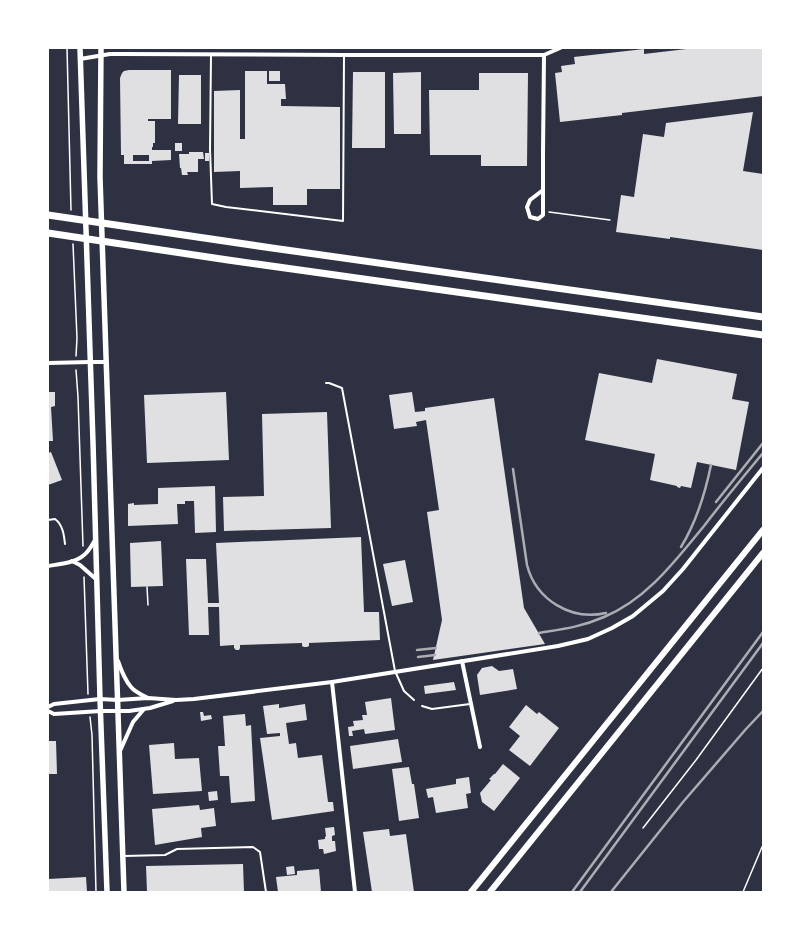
<svg xmlns="http://www.w3.org/2000/svg" width="811" height="940" font-family="'IBM Plex Serif',serif">
  <style>
    .building { fill: #e0e0e3; fill-rule: evenodd }
    .lines { fill: none; stroke-linecap: round; stroke-linejoin: round }
    .path { stroke: #fff; stroke-width: 1.5 }
    .service { stroke: #fff; stroke-width: 2 }
    .minor { stroke: #fff; stroke-width: 4 }
    .secondary { stroke: #fff; stroke-width: 5.5 }
    .trunk { stroke: #fff; stroke-width: 6 }
    .motorway { stroke: #fff; stroke-width: 7 }
    .rail { stroke: #abadb3; stroke-width: 2.5 }
  </style>
  <rect width="100%" height="100%" fill="#2d3142"/>
  <!-- building -->
  <g class="building">
    <polygon points="695,48 763,48 763,96 622,113 622,115 560,122 555,73 562,72 561,66 575,64 574,57 644,49 644,54"/>
    <path d="M129,70H171V119H148V121H155V143H153V147H152V150H171V160L152,161V164H124V155H121L120,78L122,73L124,71ZM133,155H149V161H133Z"/>
    <polygon points="245,71 267,71 267,84 285,84 286,99 281,99 281,106 340,107 340,189 307,189 307,205 273,205 273,187 240,188 240,171 214,172 214,91 240,90 240,139 245,139"/>
    <rect x="269" y="71" width="11" height="10"/>
    <polygon points="353,72 385,72 385,148 352,148"/>
    <polygon points="421,72 421,134 394,134 393,73"/>
    <polygon points="479,73 528,73 527,166 481,166 481,155 430,155 429,90 479,90"/>
    <polygon points="179,75 201,75 201,124 178,124"/>
    <polygon points="753,112 743,171 763,174 763,250 670,237 670,239 616,232 621,195 634,197 643,134 664,137 666,123"/>
    <rect x="175" y="143" width="7" height="8"/>
    <polygon points="189,152 203,152 204,159 198,159 198,172 187,172 188,175 182,175 181,168 180,168 179,154 189,154"/>
    <rect x="205" y="153" width="4" height="8"/>
    <polygon points="657,359 737,374 732,399 749,402 736,470 697,462 691,488 681,486 680,488 677,487 677,486 650,480 655,454 585,440 599,373 652,383"/>
    <polygon points="48,392 55,392 55,406 51,407 53,441 48,441"/>
    <polygon points="226,392 229,460 147,463 144,395"/>
    <polygon points="412,392 415,412 425,411 425,408 494,398 524,608 545,644 433,660 442,620 427,512 439,510 426,420 416,422 417,426 394,429 389,395"/>
    <polygon points="327,412 331,528 224,531 223,497 264,496 262,414"/>
    <polygon points="51,452 62,480 48,485 48,453"/>
    <polygon points="215,486 216,532 195,533 194,501 185,501 185,504 177,504 178,524 128,526 128,504 134,503 134,505 158,504 158,488"/>
    <polygon points="361,537 364,612 379,612 380,640 309,643 309,646 307,647 304,647 302,646 302,643 240,645 240,648 239,650 236,650 234,648 234,645 220,646 219,607 208,607 209,635 189,635 186,559 206,559 208,603 219,603 216,543"/>
    <polygon points="161,541 163,586 131,587 130,543"/>
    <polygon points="405,560 413,602 392,606 383,564"/>
    <polygon points="492,666 499,671 513,669 517,689 480,695 477,675 482,668"/>
    <polygon points="454,682 456,690 425,694 424,686"/>
    <polygon points="391,698 395,730 365,734 364,729 352,731 353,736 349,736 348,727 354,726 353,721 363,720 362,715 367,715 365,702"/>
    <polygon points="279,704 279,708 305,704 307,720 286,723 289,744 296,743 298,758 322,755 328,802 333,802 334,811 272,820 260,738 280,736 280,733 267,734 263,706"/>
    <polygon points="526,705 537,714 539,712 559,728 530,766 509,750 520,736 509,727"/>
    <polygon points="200,712 203,712 204,716 211,715 212,719 201,721"/>
    <polygon points="245,714 246,726 251,725 255,801 231,803 229,776 220,776 218,746 225,746 223,716"/>
    <polygon points="398,739 402,762 353,769 350,746"/>
    <polygon points="48,741 56,741 57,774 48,774"/>
    <polygon points="174,743 175,759 199,758 202,791 153,794 149,745"/>
    <polygon points="503,764 520,778 494,811 482,802 480,793 491,780 489,779 494,774 495,774"/>
    <polygon points="409,767 412,784 414,784 419,818 399,821 392,769"/>
    <polygon points="469,777 471,793 466,794 468,808 436,813 433,797 428,798 426,789 456,784 456,779"/>
    <polygon points="217,791 218,800 209,801 208,792"/>
    <polygon points="199,805 200,810 214,808 216,826 201,828 202,837 155,845 152,809"/>
    <polygon points="334,827 335,835 332,836 332,841 335,841 336,851 324,854 323,849 319,849 318,840 325,839 325,837 326,836 325,828"/>
    <polygon points="389,829 390,836 406,834 414,892 372,892 363,832"/>
    <polygon points="243,864 244,892 147,892 146,866"/>
    <polygon points="294,866 295,874 287,875 286,867"/>
    <polygon points="319,869 321,892 278,892 276,877 297,875 297,871"/>
    <polygon points="86,877 87,892 48,892 48,879"/>
  </g>
  <g class="lines">
    <!-- path -->
    <g class="path">
      <polyline points="67,48 71,210"/>
      <polyline points="549,212 610,220"/>
      <polyline points="73,244 77,338 76,356"/>
      <polyline points="76,370 78,397 83,546"/>
      <polyline points="84,577 88,694"/>
      <polyline points="147,587 148,605"/>
      <polyline points="90,717 92,735 96,892"/>
      <polyline points="643,828 696,760 763,668"/>
      <polyline points="743,892 762,847 763,848"/>
    </g>
    <!-- service -->
    <g class="service">
      <polyline points="211,55 210,149 212,204 226,207 343,221 344,56"/>
      <polyline points="326,383 329,383 342,388 395,671 404,691 414,700"/>
      <path d="M48,520L55,519C63,525 64,535 65,544"/>
      <polyline points="422,706 432,709 470,704"/>
      <polyline points="124,856 165,855 177,849 253,847 260,852 266,892"/>
    </g>
    <!-- minor -->
    <g class="minor">
      <polyline points="80,59 110,54 121,54 344,55 544,55 560,48"/>
      <polyline points="543,190 530,200 527,207 530,217 538,219 543,215 543,152 544,55"/>
      <polyline points="48,363 90,362 106,362"/>
      <polyline points="72,561 80,565 97,580"/>
      <path d="M48,566C60,564 75,563 84,555C89,551 92,545 95,540"/>
      <path d="M118,661C121,670 125,680 131,687C135,692 142,695 148,698"/>
      <polyline points="462,661 480,747"/>
      <polyline points="332,682 355,892"/>
      <polyline points="48,707 54,704 100,699 118,700 148,698 176,700 194,699 332,682 558,646 588,639 612,628 633,616 663,591 683,569 763,468"/>
      <polyline points="48,711 54,714 101,711 129,711 150,708 173,701"/>
      <polyline points="120,751 133,722 144,709"/>
    </g>
    <!-- secondary -->
    <g class="secondary">
      <polyline points="80,48 93,442 100,699 107,892"/>
      <polyline points="101,48 100,177 124,892"/>
    </g>
    <!-- trunk -->
    <g class="trunk">
      <polyline points="471,892 763,530"/>
      <polyline points="490,892 763,553"/>
    </g>
    <!-- motorway -->
    <g class="motorway">
      <polyline points="48,215 272,248 763,317"/>
      <polyline points="48,233 228,260 763,335"/>
    </g>
    <!-- rail -->
    <g class="rail">
      <path d="M513,469L527,565C536,600 571,621 606,613"/>
      <polyline points="716,502 763,443"/>
      <path d="M681,547C697,521 705,494 711,465"/>
      <path d="M539,633C563,629 581,627 604,617C647,599 675,561 704,526C723,501 743,477 763,453"/>
      <polyline points="417,650 436,648"/>
      <polyline points="418,657 435,655"/>
      <polyline points="572,892 763,632"/>
      <polyline points="580,892 763,643"/>
      <polyline points="611,892 683,802 746,729 763,711"/>
    </g>
  </g>
  <!-- border -->
  <rect width="811" height="940" fill="none" stroke="#ffffff" stroke-width="98"/>
</svg>
